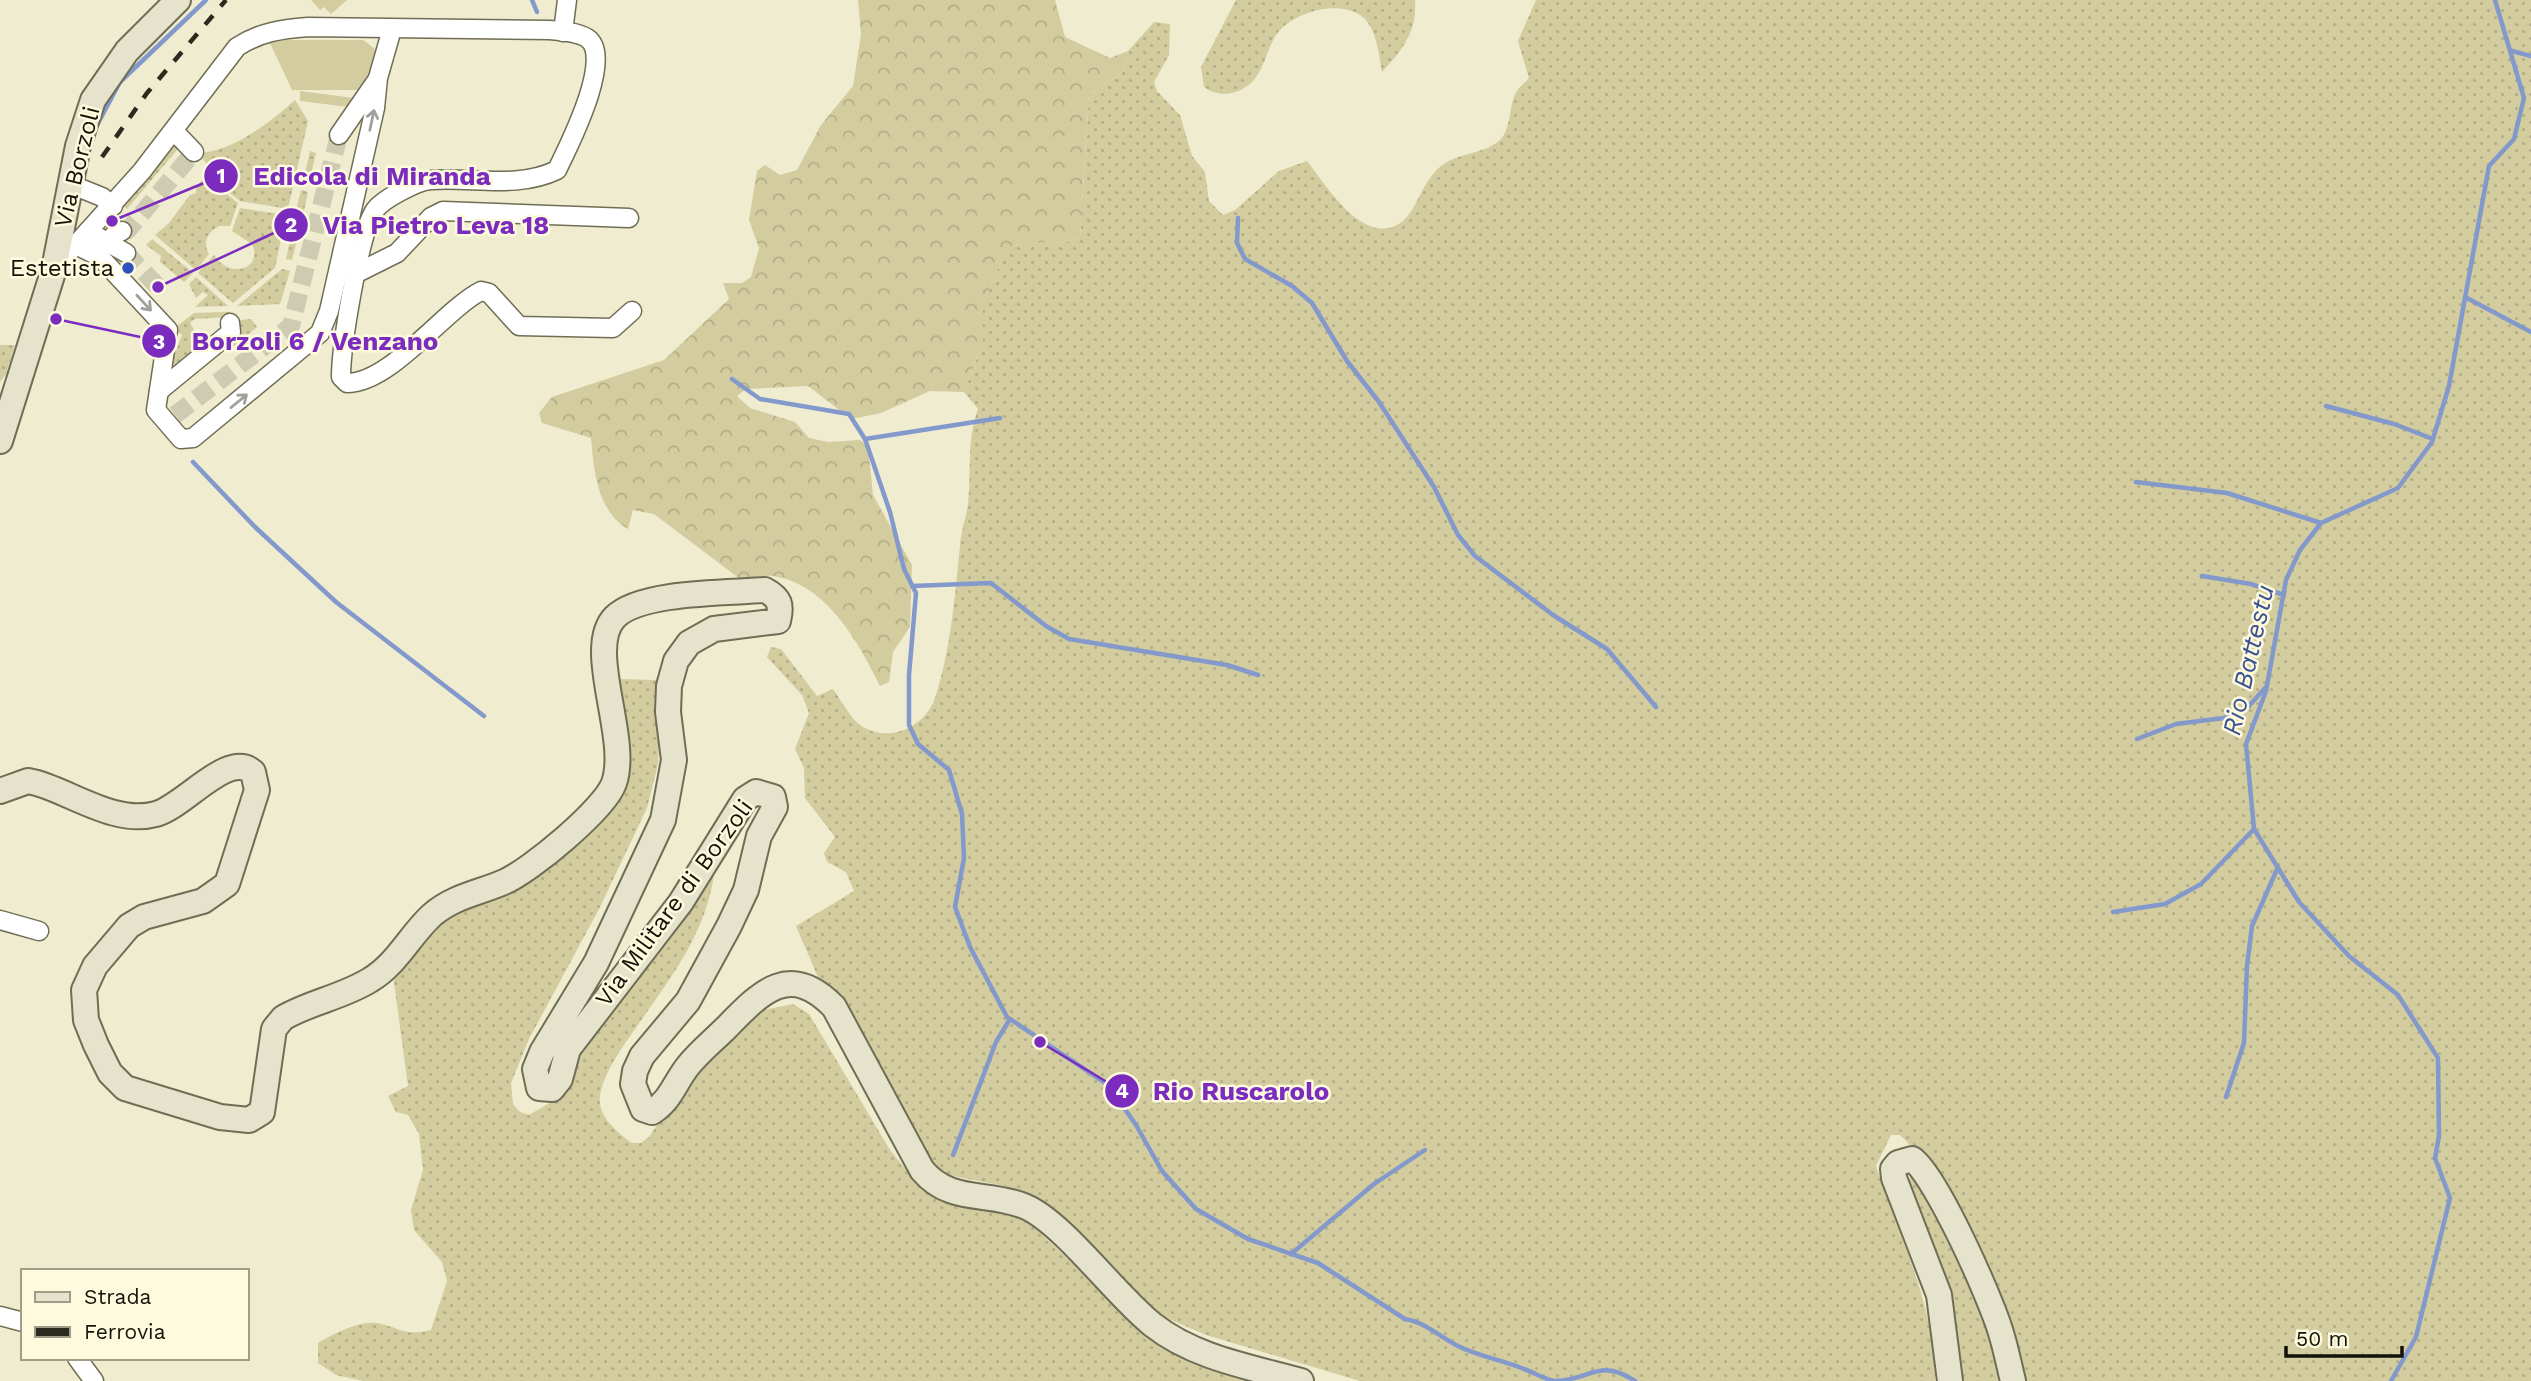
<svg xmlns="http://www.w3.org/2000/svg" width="2531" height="1381" font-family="'Work Sans',sans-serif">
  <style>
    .grass { fill: url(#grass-dots) }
    .forest { fill: url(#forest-crowns) }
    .green { fill: #d2cc9e }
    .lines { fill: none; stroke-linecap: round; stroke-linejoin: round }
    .stream { stroke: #8398cb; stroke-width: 4.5 }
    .street-tunnel { stroke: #cecbb2; stroke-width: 18; stroke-dasharray: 18 9; stroke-linecap: butt }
    .street-casing { stroke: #706d55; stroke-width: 21 }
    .secondary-casing { stroke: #706d55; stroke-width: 28 }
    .street { stroke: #fff; stroke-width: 18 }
    .secondary { stroke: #e6e3cd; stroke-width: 24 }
    .rail { stroke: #2b2a1e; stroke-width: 4.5; stroke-dasharray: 12 12; stroke-linecap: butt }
    .oneway { stroke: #a1a09c }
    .poi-dot { fill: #2f50c0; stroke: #fdfadd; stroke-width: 2.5 }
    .labels { text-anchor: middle; stroke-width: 5; stroke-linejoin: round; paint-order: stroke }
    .street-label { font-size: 24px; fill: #131208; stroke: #fdfadd }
    .poi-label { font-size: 24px; fill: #131208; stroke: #fdfadd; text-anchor: end }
    .water-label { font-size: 26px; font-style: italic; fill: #3b5393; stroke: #fdfadd }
    .leader { fill: none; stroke: #7b2cbf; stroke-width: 2.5 }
    .callout-dot { fill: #7b2cbf; stroke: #fdfadd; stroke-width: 2.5 }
    .mark-label { font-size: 21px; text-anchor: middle; font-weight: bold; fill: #fff }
    .callout-label { font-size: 26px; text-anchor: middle; font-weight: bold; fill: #7b2cbf; stroke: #fdfadd; stroke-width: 5; stroke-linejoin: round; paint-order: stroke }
  </style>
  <defs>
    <pattern id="grass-dots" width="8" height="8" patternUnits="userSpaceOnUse" patternTransform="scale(1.75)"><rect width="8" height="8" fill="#d2cc9e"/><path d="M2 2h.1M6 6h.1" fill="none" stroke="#b3ae87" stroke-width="1.8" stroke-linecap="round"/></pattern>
    <pattern id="forest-crowns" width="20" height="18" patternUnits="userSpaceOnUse" patternTransform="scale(1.75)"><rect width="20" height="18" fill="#d2cc9e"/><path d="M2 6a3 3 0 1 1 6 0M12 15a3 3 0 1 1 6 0" fill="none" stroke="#b3ae87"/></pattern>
  </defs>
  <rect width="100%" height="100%" fill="#efecd0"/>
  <!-- grass -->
  <g class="grass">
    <path d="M1236,0H1415C1417,32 1403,49 1382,72C1379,55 1377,30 1363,17C1340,0 1300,10 1280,30C1267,44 1266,68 1252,82C1239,95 1218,98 1204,87L1201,67Z"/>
    <path d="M1536,0H2531V1381H2020L1931,1166L1900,1135H1891L1876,1166C1899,1238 1935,1303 1935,1381H1360L1206,1335L1162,1316L1043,1208L1005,1186L936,1173L817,975L796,926L854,891L846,872L827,862L824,853L835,837L805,798L804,768L795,749L809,713L802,695L767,657L771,647L781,649L817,696L833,689C842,701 850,719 863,727C890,743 925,727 935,698C951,650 955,595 960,546C961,531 966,518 968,504C972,469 966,444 978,409L964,392L983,343V304L1006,249C1036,233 1050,252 1080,237L1089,95L1123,72L1128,51L1154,22L1170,24L1169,55L1154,82L1157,91L1180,115L1192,156L1205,172L1209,201L1223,215L1235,210L1279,171L1307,161C1326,185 1367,254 1405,219C1418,206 1422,182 1441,166C1457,153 1485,154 1500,140C1511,129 1509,108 1515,94C1518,88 1525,83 1529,78L1518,41Z"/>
    <path d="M295,100L308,121L288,209L240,201L213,180L217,175L197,153C231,153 271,122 295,100Z"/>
    <polygon points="176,139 182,144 127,209 122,205"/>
    <polygon points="310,151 316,153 309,183 303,181"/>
    <path d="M205,176L238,203L230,226H219C208,232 202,242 209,254L196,270L155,235L169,223L190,195L196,193V188Z"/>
    <polygon points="301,190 308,192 302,220 294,219"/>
    <path d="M240,208L286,215L275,268L233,303L198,273L214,255C228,279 264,270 252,244L232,231Z"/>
    <polygon points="292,231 299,232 292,260 286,259"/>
    <polygon points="152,239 193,273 184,282 160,262 161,256 146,245"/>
    <polygon points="282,269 290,271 280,304 237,306"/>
    <polygon points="196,277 228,306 195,307 208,295 203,292 196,298 189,284"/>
    <polygon points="229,312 230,317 195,319 190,323 205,350 179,371 172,361 182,335 175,328 194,313"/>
    <polygon points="251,319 257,327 228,351 224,346 241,331 236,324 241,320"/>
    <polygon points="0,345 15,345 6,374 0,382"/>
    <path d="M619,679L656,680L660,721L658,764L647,808L599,909L529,1039L511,1083L513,1104L520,1112L529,1115L555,1100L574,1061L715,867C708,931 673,974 638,1025C624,1045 604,1071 600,1096C597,1116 618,1133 632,1143H641L649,1137L671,1104L754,1012L793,1004L809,1014L890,1150L915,1181L945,1198L999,1208L1034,1227L1115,1303L1273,1381H363L336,1375L318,1363V1343C333,1334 358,1321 376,1323C400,1327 404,1337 431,1330L447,1281L442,1262L414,1230L411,1210L423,1170L419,1134L408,1115L396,1112L388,1096L408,1086L393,975L431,929L622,790Z"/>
    <path d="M1911,1177C1954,1220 1988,1321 2001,1381H1959L1906,1183Z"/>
  </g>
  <!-- forest -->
  <path class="forest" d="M858,0H1055L1065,37L1110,58L1128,51L1123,72L1089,95L1080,237C1050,252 1036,233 1006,249L983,304V343L964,392L930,391L881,413L851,419L808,386L746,389L737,396L750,408L795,422L809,438L828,442L860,440L868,446L873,495L912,565L910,627L893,652L889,682L880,686C859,643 827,584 773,576C763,575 750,578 740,579L654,514L633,510L628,529C597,511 594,470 591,438L542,423L539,413L552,397L664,360L729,299L723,283H742L751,277L759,248L749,220L757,171L765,165L780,175L797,170L821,125L853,86L861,35Z"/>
  <!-- green -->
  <g class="green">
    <polygon points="311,0 347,0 331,14 324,7 320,10"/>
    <polygon points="285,40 363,40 375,49 374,63 359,90 292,90 270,43"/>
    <polygon points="300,91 354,98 349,107 300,101"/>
  </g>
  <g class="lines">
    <!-- stream -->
    <g class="stream">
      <polyline points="532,0 537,12"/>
      <polyline points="2512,51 2531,56"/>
      <polyline points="96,127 120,82 206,0"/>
      <polyline points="1238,218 1237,243 1245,259 1292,286 1312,303 1347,361 1379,402 1434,487 1458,535 1475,556 1553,615 1607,649 1656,707"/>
      <polyline points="2465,297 2531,332"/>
      <path d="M732,379L760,399L849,414L865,439L890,512L904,569L916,593L909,675V725L918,744L949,770L962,814L964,858L955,907L970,947L1007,1017L1108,1085L1136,1125L1162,1171L1196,1209L1248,1239L1318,1263L1405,1319C1425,1322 1440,1337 1458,1346C1478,1356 1502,1360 1524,1369C1533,1372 1544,1379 1554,1381C1590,1381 1598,1357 1635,1381"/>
      <polyline points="2326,406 2394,424 2433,439"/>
      <polyline points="865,439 1000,418"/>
      <polyline points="193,462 255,527 336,602 484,716"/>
      <polyline points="2136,482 2227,493 2321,523"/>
      <polyline points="2202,576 2251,584 2284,595"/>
      <polyline points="912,586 991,583 1046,626 1069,639 1227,665 1258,675"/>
      <polyline points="2137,739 2176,724 2224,718 2249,706 2265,688"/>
      <polyline points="2113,912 2165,904 2201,884 2254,829"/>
      <polyline points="2226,1097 2244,1043 2247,966 2252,926 2278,867"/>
      <polyline points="953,1155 996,1042 1010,1019"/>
      <polyline points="1291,1254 1374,1184 1425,1150"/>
      <polyline points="2391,1381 2416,1337 2450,1198 2435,1158 2439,1136 2438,1058 2398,995 2349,956 2299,902 2254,829 2246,744 2266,691 2286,580 2300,550 2321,523 2398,488 2432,442 2449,386 2489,166 2514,139 2524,98 2495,0"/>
    </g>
    <!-- street-tunnel -->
    <g class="street-tunnel">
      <polyline points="122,231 128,230 194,152"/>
      <polyline points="126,253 160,289"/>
      <polyline points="175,415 291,326 339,135"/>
    </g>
    <!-- street casing -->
    <g class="street-casing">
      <g id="street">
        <polyline points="563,32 567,0"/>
        <polyline points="174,131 194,152"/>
        <polyline points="339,135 377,80"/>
        <polyline points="70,184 102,197 113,206"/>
        <polyline points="88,231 126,253"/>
        <polyline points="74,244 100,257 168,330 156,410 181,439 193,438 320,333 329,311 375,108 378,78 392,29"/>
        <polyline points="112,245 114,235 122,231"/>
        <path d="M54,269L142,171L237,47C260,32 282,29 308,27L549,30C560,31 578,32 587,38C615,56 568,147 557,170C518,189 473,177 431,180C417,181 383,199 375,210C359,233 341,347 341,377L347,383C391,383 444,310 481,291L489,293L519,326L613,328L632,311"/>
        <polyline points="357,273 397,253 431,217 443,211 629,218"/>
        <polyline points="159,391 231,332 230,323"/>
        <polyline points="0,920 39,931"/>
        <polyline points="0,1316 23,1322"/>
        <polyline points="77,1358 94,1381"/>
      </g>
    </g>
    <!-- secondary casing -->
    <g class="secondary-casing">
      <g id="secondary">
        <polyline points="0,441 54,269 78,146 93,100 127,51 178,0"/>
        <path d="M0,791L28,781L37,783C74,794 116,825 156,814C185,806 228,750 253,772L257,790L227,884L203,901L144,917L129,926L95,966L84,990L86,1020L96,1045L110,1073L125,1088L220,1117L249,1120L262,1112L274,1029L283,1018C310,1002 343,997 370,980C397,964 410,935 432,915C454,896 479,893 504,882C530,871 605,809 614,783C630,738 584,648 615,617C641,591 729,593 765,590C780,598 782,605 778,621L714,629L689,643L676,661L669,686L668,712L674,760L663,820L596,963L542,1052L535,1069L539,1088L552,1089L560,1079L568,1049L681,902L745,799L756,792L773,797L775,807L759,836L746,890L729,926L688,1001L642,1056L635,1071L633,1084L643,1109L652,1112C671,1100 675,1082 688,1066C699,1052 714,1040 727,1027C762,991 790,962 834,1007L922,1170C950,1204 987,1191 1024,1206C1062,1221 1116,1296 1153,1325C1195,1358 1251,1367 1301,1381"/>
        <path d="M1950,1381L1939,1295L1894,1178L1893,1169L1898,1163L1912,1159C1936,1175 1992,1301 2001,1333C2006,1349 2009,1365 2013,1381"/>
      </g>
    </g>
    <!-- street -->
    <use href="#street" class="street"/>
    <!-- secondary -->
    <use href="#secondary" class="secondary"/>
    <!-- rail -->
    <polyline class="rail" points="102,157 147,93 226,0"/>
  </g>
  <!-- one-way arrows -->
  <defs><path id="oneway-shaft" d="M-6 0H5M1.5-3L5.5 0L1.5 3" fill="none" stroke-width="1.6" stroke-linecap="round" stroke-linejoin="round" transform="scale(1.75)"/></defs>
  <g class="oneway">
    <use href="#oneway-shaft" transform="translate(372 120) rotate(-78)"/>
    <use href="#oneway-shaft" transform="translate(144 303) rotate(47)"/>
    <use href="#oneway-shaft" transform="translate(239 401) rotate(-39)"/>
  </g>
  <!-- markers -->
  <circle class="poi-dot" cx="128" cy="268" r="7"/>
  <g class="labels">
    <!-- street labels -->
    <g class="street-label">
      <text transform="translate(77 167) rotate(-76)" y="8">Via Borzoli</text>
      <text transform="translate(674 903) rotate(-54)" y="8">Via Militare di Borzoli</text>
    </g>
    <!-- poi labels -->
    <g class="poi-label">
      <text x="114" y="276">Estetista</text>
    </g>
    <!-- water labels -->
    <g class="water-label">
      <text transform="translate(2248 660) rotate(-77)" y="9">Rio Battestu</text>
    </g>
  </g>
  <!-- callouts -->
  <path class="leader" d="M112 221L221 176M158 287L291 225M56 319L159 341M1040 1042L1122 1091"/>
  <g class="callout-dot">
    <circle cx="112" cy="221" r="7"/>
    <circle cx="158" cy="287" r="7"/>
    <circle cx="56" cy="319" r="7"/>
    <circle cx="1040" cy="1042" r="7"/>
    <circle cx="221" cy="176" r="18"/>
    <circle cx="291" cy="225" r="18"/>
    <circle cx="159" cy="341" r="18"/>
    <circle cx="1122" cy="1091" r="18"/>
  </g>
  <g class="mark-label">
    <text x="221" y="183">1</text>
    <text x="291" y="232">2</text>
    <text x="159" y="349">3</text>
    <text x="1122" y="1098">4</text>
  </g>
  <g class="callout-label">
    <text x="372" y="185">Edicola di Miranda</text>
    <text x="436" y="234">Via Pietro Leva 18</text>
    <text x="315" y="350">Borzoli 6 / Venzano</text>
    <text x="1241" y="1100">Rio Ruscarolo</text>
  </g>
  <!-- legend -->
  <rect x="21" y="1269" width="228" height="91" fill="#fdfadd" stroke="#9f9d88" stroke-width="2"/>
  <rect x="35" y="1292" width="35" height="10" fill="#e6e3cd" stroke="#9f9d88" stroke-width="2"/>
  <text x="84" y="1304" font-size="21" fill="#131208">Strada</text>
  <rect x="35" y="1327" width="35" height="10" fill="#2b2a1e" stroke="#9f9d88" stroke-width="2"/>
  <text x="84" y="1339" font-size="21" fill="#131208">Ferrovia</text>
  <!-- scale -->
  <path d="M2286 1346v10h116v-10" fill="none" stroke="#131208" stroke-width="3.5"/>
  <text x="2296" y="1346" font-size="21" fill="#131208" stroke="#fdfadd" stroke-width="5" paint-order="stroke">50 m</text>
</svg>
